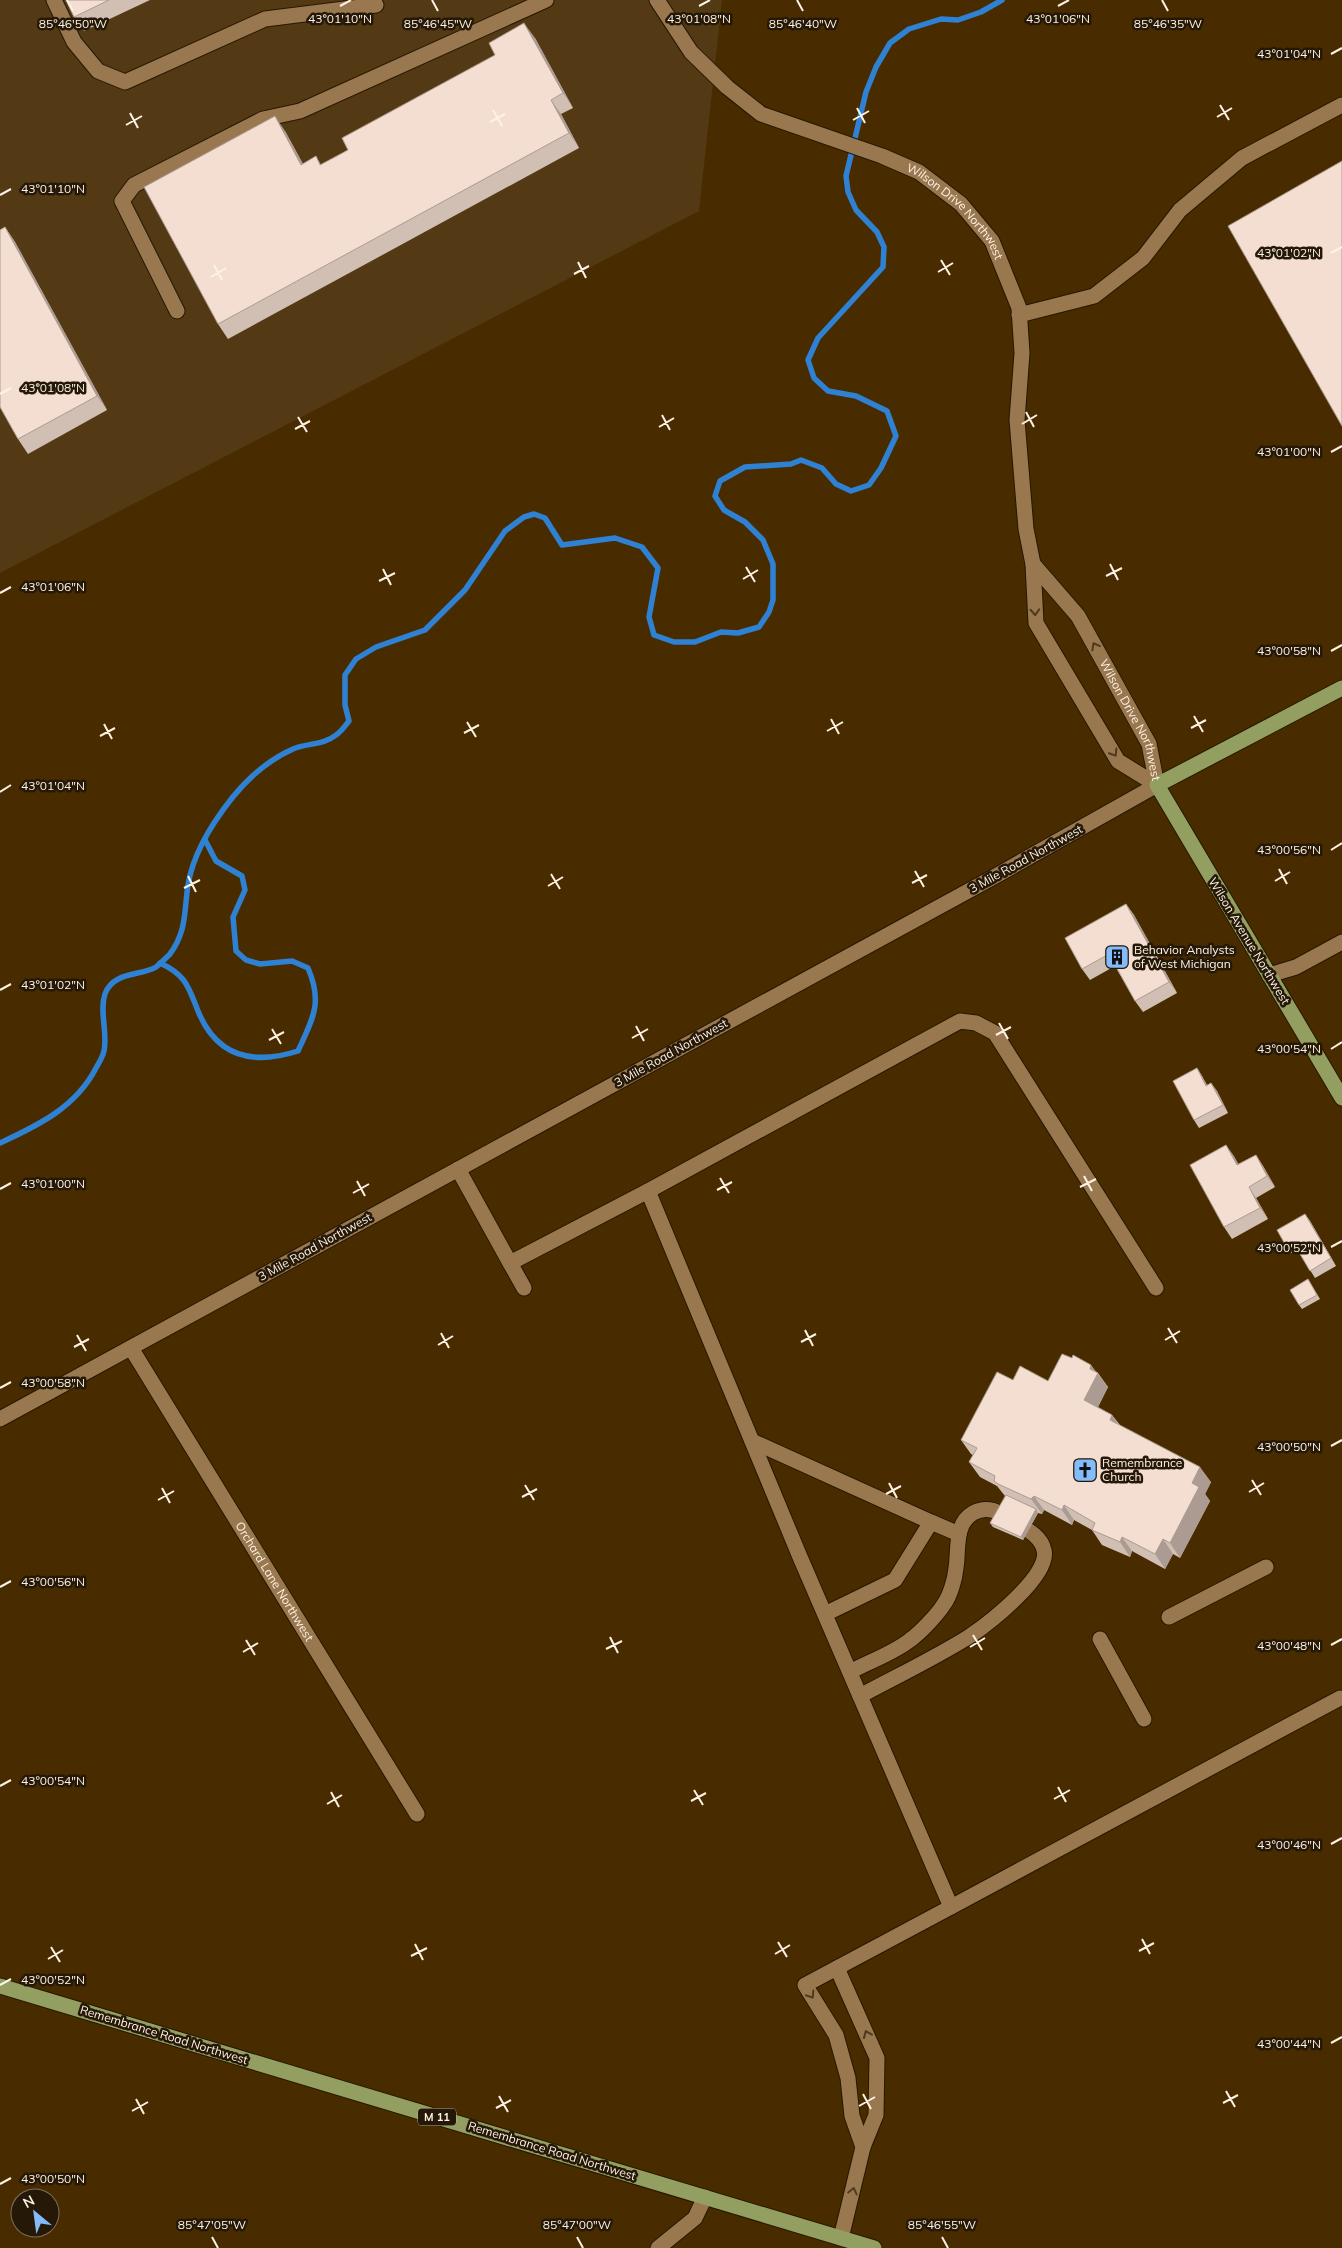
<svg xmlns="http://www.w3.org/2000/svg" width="1342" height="2248" font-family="Mulish,sans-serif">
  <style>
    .built { fill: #533a14 }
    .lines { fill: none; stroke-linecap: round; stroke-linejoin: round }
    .stream { stroke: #2f81d4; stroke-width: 5.5 }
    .minor-casing { stroke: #271703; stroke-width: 17 }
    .major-casing { stroke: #271703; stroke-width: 17 }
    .minor { stroke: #99784f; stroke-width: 15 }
    .major { stroke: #939f60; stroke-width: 15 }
    .wall { fill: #d2bfb4 }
    .shaded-wall { fill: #ab9b92 }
    .building { fill: #f4ded1; stroke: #ab9b92 }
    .oneway { stroke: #4e3a20 }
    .ticks { fill: none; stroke: #fdf2e5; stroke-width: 2 }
    .labels { text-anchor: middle; stroke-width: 5; stroke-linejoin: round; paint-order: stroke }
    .shield { fill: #251807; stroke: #bcb1a2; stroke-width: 1 }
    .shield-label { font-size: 11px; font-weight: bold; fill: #fdf2e5 }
    .street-label { font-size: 12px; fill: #fdf2e5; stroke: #251807 }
    .poi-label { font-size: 12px; fill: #fdf2e5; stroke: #251807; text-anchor: start }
    .ticks-label { font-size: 12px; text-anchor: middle; fill: #fdf2e5; stroke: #251807; stroke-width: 5; stroke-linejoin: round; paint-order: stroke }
  </style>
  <rect width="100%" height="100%" fill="#482c00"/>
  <!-- built -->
  <polygon class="built" points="0,0 722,0 699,211 0,573"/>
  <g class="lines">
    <!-- stream -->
    <g class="stream">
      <path d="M160,963C186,975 188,986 198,1011C217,1058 254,1065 298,1051C313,1018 323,1003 308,968L292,961L260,964L246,960L236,951L233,917L245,890L242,876L216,861L205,840"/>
      <path d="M0,1143C39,1125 76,1107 96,1068C99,1063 103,1056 104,1051C108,1032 99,1012 105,994C113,971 142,976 156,967C160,964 166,958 170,954C187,931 184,911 188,885C193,854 213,822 232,798C249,777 268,760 293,749C307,743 324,745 336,735C341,732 345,726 349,721L345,705V675L356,659L376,647L425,630L465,590L505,531L524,517L534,514L545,518L562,545L615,538L642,547L658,568L649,617L654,635L674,642H695L721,632L738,633L759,627L769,612L773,600V564L763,540L745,522L724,510L715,496L720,481L745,467L791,464L801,460L822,468L836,484L851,491L869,485L881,468L896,436L887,411L856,396L828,391L814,378L808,360L818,338L883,267L884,247L877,232L856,210L848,192L846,176L866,92L876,67L890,43L909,29L941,19L958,20L981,12L1002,0"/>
    </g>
    <!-- minor casing -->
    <g class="minor-casing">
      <g id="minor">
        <polyline points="54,0 74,42 98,71 125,82 265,19 376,5 373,0"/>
        <path id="s1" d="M657,0L691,52L727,87L761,114L882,156L919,172L961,204L992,241L1019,308L1022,353L1017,420L1026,529L1033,564L1036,623L1118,761L1157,785"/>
        <polyline points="177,311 122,201 134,185 263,119 300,111 546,0"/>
        <polyline points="1019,315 1094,296 1143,258 1180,210 1242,158 1342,105"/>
        <path id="s2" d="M1033,564L1078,616L1149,744L1157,785"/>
        <polyline points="1269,975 1296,967 1342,942"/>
        <polyline points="458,1169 510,1263 648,1191 960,1021 976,1023 995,1033 1156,1288"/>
        <polyline points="648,1191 800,1557 951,1907 805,1985 836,2035 848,2078 852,2116 863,2147"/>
        <polyline points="510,1263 524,1288"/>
        <path id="s3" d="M131,1348L417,1814"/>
        <polyline points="0,1419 992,878 1157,785"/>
        <polyline points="752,1441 931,1522 895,1580 825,1614"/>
        <polyline points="931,1522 959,1534"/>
        <polyline points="1169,1617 1266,1567"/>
        <polyline points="1100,1639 1144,1719"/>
        <path d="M850,1672C868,1662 894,1653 910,1640C920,1633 938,1614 944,1604C950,1596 955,1579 956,1568C959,1550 954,1524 973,1513C989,1504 1002,1514 1015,1522C1026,1529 1041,1536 1044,1550C1051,1575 989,1623 970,1636C935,1658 897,1676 860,1696"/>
        <polyline points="951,1907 1340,1698"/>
        <polyline points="837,1968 877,2058 876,2115 863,2147 841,2238"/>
        <polyline points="658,2248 695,2218 705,2197"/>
      </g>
    </g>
    <!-- major casing -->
    <g class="major-casing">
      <g id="major">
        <polyline points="1342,688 1157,785 1342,1098"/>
        <polyline points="0,1986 874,2248"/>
      </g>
    </g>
    <!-- minor -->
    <use href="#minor" class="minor"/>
    <!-- major -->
    <use href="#major" class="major"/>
  </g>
  <!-- wall -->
  <g class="wall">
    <polygon points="66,0 150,0 84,31 74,17"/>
    <polygon points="535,38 573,108 561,114 579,148 228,339 218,324 285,131 303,164 316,156 321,165 348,150"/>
    <polygon points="5,227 15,242 107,410 28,454 18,439"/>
    <polygon points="1126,904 1134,915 1177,993 1143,1012 1135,1001 1115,966 1090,980 1082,969"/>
    <polygon points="1197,1068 1202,1076 1207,1085 1211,1083 1217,1091 1228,1113 1199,1128 1194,1120"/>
    <polygon points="1226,1145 1238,1164 1256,1155 1263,1166 1275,1187 1256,1198 1268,1219 1232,1239 1224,1227"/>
    <polygon points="1305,1214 1310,1221 1336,1266 1315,1278 1297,1249 1291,1253 1286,1246"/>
    <polygon points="1308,1279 1320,1299 1302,1309 1299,1305"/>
    <polygon points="1097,1372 1098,1373 1108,1387 1098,1407 1112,1415 1120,1425 1211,1482 1205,1494 1210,1501 1180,1558 1173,1554 1165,1569 1132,1551 1130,1557 1102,1545 1092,1530 1074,1520 1072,1525 1044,1510 1042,1514 1038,1513 1023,1540 993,1527 990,1523 1005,1496 997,1486 980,1477 969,1462 973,1455 971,1454 961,1440 1013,1380 1048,1381"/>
  </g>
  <!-- shaded-wall -->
  <g class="shaded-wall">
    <polygon points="524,23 535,38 573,108 563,93"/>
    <polygon points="551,100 561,114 579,148 569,133"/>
    <polygon points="275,116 285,131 311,179 301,165"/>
    <polygon points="5,227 15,242 107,410 97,396"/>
    <polygon points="1126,904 1134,915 1177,993 1169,982"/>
    <polygon points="1197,1068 1202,1076 1211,1093 1206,1086"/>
    <polygon points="1211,1083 1217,1091 1228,1113 1223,1105"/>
    <polygon points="1226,1145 1234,1156 1245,1176 1237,1165"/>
    <polygon points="1256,1155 1263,1166 1275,1187 1267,1176"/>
    <polygon points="1249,1187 1256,1198 1268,1219 1260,1208"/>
    <polygon points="1305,1214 1310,1221 1336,1266 1331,1258"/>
    <polygon points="1091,1365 1108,1387 1094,1415 1084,1400"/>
    <polygon points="1112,1415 1122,1430 1110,1420"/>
    <polygon points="1200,1467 1211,1482 1205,1494 1210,1501 1180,1558 1170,1543 1192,1483"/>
    <polygon points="1034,1496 1044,1510 1042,1514 1031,1499"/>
    <polygon points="1064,1505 1074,1520 1072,1525 1062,1510"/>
    <polygon points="1036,1509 1038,1513 1023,1540 1021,1537"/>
    <polygon points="1122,1537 1132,1551 1130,1557 1120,1542"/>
    <polygon points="1163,1539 1173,1554 1165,1569 1155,1554"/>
  </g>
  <!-- building -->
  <g class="building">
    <polygon points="66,0 109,0 74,17"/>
    <polygon points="524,23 563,93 551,100 569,133 218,324 144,187 275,116 301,165 316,156 320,165 348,150 342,138 495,55 489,43"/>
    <polygon points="1342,161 1342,426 1228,226"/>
    <polygon points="5,227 97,396 18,439 0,407 0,230"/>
    <polygon points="1126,904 1169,982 1135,1001 1109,954 1082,969 1065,938"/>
    <polygon points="1197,1068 1206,1086 1211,1083 1223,1105 1194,1120 1173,1081"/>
    <polygon points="1226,1145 1237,1165 1256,1155 1267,1176 1249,1187 1260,1208 1224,1227 1190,1165"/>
    <polygon points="1305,1214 1331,1258 1310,1271 1293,1242 1286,1246 1277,1230"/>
    <polygon points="1308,1279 1317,1295 1299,1305 1290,1290"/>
    <polygon points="1062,1354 1072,1358 1073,1355 1091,1365 1090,1369 1098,1373 1084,1400 1112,1415 1110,1420 1200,1467 1192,1483 1199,1487 1170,1543 1163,1539 1155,1554 1122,1537 1120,1542 1092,1530 1095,1523 1064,1505 1062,1510 1034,1496 1031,1499 998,1484 994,1481 995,1476 969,1462 977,1448 961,1440 997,1372 1013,1380 1020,1366 1048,1381"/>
    <polygon points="1006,1495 1036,1509 1021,1537 990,1523"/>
  </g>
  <!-- one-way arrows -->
  <defs><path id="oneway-chevron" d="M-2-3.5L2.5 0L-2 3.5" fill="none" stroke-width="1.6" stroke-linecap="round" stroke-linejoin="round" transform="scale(1.25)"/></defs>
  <g class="oneway">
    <use href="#oneway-chevron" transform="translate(1035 612) rotate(87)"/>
    <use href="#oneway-chevron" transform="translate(1095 646) rotate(-119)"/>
    <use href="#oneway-chevron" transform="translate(1114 753) rotate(58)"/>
    <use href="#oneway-chevron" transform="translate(811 1995) rotate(57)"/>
    <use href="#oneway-chevron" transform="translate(867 2034) rotate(-113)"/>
    <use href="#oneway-chevron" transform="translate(853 2191) rotate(-77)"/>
  </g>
  <!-- ticks -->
  <path class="ticks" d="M67,0L73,11M432,0L438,11M797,0L803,11M1162,0L1168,11M340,6L351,0M699,6L710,0M1058,6L1069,0M1331,54L1342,48M1220,105L1229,120M857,108L865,123M493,110L502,126M130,113L138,128M1217,117L1232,108M853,120L869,111M490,122L505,114M126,125L142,116M0,195L11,189M1331,253L1342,247M941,260L950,275M578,262L586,278M214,265L222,280M938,272L953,263M574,274L589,266M211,277L226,268M0,394L11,388M1026,412L1034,427M662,415L670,430M298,417L307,432M1022,424L1037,415M659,427L674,418M295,429L310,421M1331,452L1342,446M1110,564L1118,580M746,567L755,582M383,569L391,585M1106,576L1122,568M743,579L758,570M379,581L395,573M0,593L11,587M1331,651L1342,645M1194,716L1203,732M831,719L839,734M467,722L476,737M104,724L112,739M1191,728L1206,720M827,731L843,722M464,733L479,725M100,736L115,728M0,792L11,785M1331,850L1342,843M1279,869L1287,884M915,871L924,887M551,874L560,889M188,876L196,892M1275,881L1290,872M912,883L927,875M548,886L563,877M184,888L200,880M0,990L11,984M999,1023L1008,1039M636,1026L644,1041M272,1029L281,1044M996,1035L1011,1027M632,1038L648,1029M269,1040L284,1032M1331,1049L1342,1042M1084,1176L1092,1191M720,1178L729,1193M357,1181L365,1196M1080,1187L1096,1179M0,1189L11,1183M717,1190L732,1182M353,1193L369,1184M1331,1247L1342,1241M1168,1328L1177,1343M805,1330L813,1346M441,1333L449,1348M77,1335L86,1351M1165,1340L1180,1331M801,1342L816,1334M438,1345L453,1336M74,1347L89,1339M0,1388L11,1382M1331,1446L1342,1440M1252,1480L1261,1495M889,1483L897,1498M525,1485L534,1500M162,1488L170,1503M1249,1492L1264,1483M886,1494L901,1486M522,1497L537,1489M158,1500L174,1491M0,1587L11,1581M973,1635L982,1650M610,1637L618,1653M246,1640L255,1655M1331,1645L1342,1639M970,1647L985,1638M606,1649L622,1641M243,1652L258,1643M0,1786L11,1780M1058,1787L1066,1802M694,1790L703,1805M331,1792L339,1807M1054,1799L1070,1790M691,1801L706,1793M327,1804L342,1795M1331,1844L1342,1838M1142,1939L1150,1954M778,1942L787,1957M415,1944L423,1960M51,1947L60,1962M1139,1951L1154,1943M775,1954L790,1945M411,1956L427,1948M48,1959L63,1950M0,1985L11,1979M1331,2043L1342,2037M1226,2091L1235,2107M863,2094L871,2109M499,2096L508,2112M136,2099L144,2114M1223,2103L1238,2095M859,2106L875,2097M496,2108L511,2100M132,2111L148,2102M0,2184L11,2178M212,2237L218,2248M577,2237L583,2248M942,2237L948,2248"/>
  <!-- icons -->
  <defs>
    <g id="building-square" transform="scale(1.25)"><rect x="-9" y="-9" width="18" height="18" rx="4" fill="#84bcfb" stroke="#251807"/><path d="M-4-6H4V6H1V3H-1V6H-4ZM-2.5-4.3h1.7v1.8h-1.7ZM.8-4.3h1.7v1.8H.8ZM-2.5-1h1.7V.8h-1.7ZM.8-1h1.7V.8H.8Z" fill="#111"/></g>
    <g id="church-square" transform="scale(1.25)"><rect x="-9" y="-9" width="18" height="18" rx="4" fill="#84bcfb" stroke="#251807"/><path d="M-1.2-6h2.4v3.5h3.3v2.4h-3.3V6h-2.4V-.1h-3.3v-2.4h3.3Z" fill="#111"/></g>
  </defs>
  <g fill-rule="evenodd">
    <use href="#building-square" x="1117" y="957"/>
    <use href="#church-square" x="1085" y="1470"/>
  </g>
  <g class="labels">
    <!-- shield labels -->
    <rect class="shield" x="418" y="2108.5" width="38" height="17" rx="4"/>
    <g class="shield-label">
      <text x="437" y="2121">M 11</text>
    </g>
    <!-- street labels -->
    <g class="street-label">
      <text dy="4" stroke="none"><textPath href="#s1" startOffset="378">Wilson Drive Northwest</textPath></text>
      <text dy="4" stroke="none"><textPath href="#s2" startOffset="186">Wilson Drive Northwest</textPath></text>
      <text transform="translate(1026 859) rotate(-29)" y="4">3 Mile Road Northwest</text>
      <text transform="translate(1249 941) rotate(59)" y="4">Wilson Avenue Northwest</text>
      <text transform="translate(671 1053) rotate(-29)" y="4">3 Mile Road Northwest</text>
      <text transform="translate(315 1247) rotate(-29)" y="4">3 Mile Road Northwest</text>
      <text dy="4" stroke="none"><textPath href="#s3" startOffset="274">Orchard Lane Northwest</textPath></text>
      <text transform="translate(164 2035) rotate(17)" y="4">Remembrance Road Northwest</text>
      <text transform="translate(552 2151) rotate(17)" y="4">Remembrance Road Northwest</text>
    </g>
    <!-- poi labels -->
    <g class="poi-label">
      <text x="1134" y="954">Behavior Analysts<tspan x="1134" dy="14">of West Michigan</tspan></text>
      <text x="1102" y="1467">Remembrance<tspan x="1102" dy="14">Church</tspan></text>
    </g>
  </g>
  <g class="ticks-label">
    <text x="340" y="23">43°01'10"N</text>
    <text x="699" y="23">43°01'08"N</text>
    <text x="1058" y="23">43°01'06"N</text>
    <text x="73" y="28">85°46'50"W</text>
    <text x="438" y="28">85°46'45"W</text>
    <text x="803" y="28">85°46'40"W</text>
    <text x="1168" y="28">85°46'35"W</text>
    <text x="1289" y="58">43°01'04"N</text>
    <text x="53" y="193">43°01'10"N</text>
    <text x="1289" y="257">43°01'02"N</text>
    <text x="53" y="392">43°01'08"N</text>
    <text x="1289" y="456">43°01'00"N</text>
    <text x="53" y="591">43°01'06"N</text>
    <text x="1289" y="655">43°00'58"N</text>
    <text x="53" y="790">43°01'04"N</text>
    <text x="1289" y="854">43°00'56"N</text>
    <text x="53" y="989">43°01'02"N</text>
    <text x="1289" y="1053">43°00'54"N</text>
    <text x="53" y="1188">43°01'00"N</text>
    <text x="1289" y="1252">43°00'52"N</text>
    <text x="53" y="1387">43°00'58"N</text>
    <text x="1289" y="1451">43°00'50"N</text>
    <text x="53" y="1586">43°00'56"N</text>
    <text x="1289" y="1650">43°00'48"N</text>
    <text x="53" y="1785">43°00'54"N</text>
    <text x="1289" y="1849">43°00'46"N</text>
    <text x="53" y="1984">43°00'52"N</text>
    <text x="1289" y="2048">43°00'44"N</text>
    <text x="53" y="2183">43°00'50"N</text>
    <text x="212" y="2229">85°47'05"W</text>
    <text x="577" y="2229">85°47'00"W</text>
    <text x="942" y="2229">85°46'55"W</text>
  </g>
  <!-- north arrow -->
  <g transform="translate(35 2213) rotate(331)"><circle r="24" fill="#251807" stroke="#7b6f60"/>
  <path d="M0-4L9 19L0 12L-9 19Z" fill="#84bcfb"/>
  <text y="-8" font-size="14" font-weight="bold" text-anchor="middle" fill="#fdf2e5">N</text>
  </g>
</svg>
